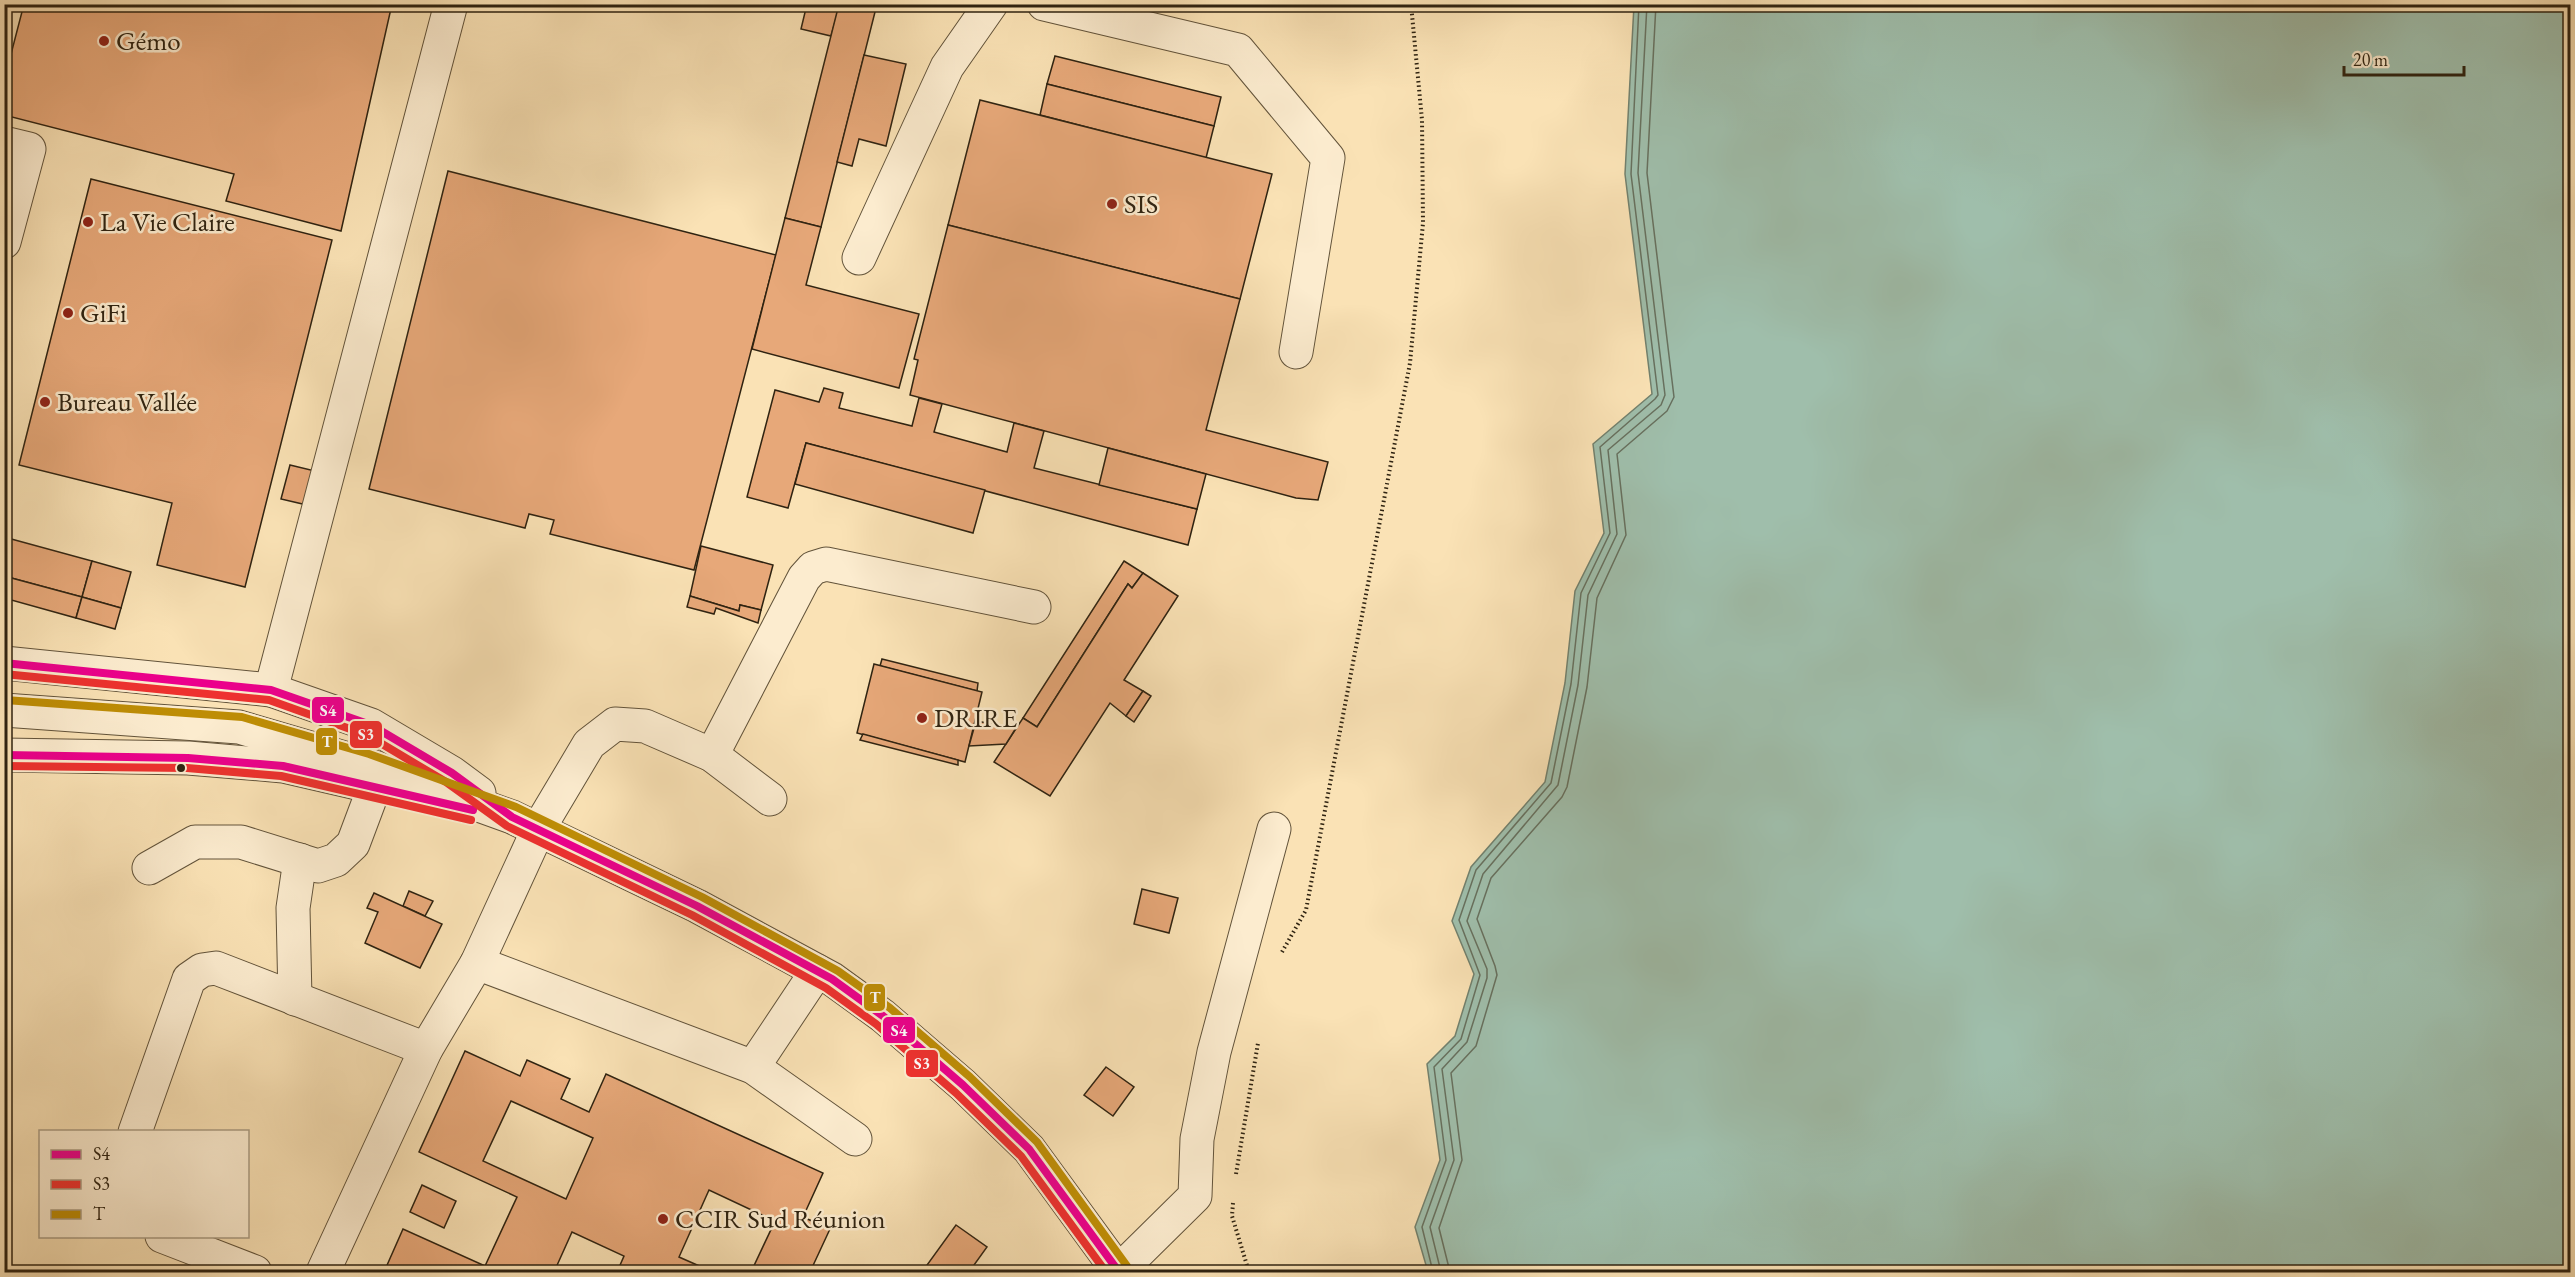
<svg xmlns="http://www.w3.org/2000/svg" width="2575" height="1277" font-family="'EB Garamond',serif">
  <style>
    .water { fill: #9fbeab; stroke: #72806d; stroke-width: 1.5 }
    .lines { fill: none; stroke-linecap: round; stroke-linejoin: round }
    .shore { stroke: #67705e; stroke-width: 1.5 }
    .building { fill: #e7a879; stroke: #2f2311; stroke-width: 1.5; fill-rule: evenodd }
    .minor-casing { stroke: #62533a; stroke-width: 35 }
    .path { stroke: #2f2311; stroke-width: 4; stroke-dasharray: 1.5 3; stroke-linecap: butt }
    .minor { stroke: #fceccf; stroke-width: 33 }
    .bus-1-casing { stroke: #fceccf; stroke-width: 12 }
    .bus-2-casing { stroke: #fceccf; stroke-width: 12 }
    .bus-3-casing { stroke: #fceccf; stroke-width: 12 }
    .bus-1 { stroke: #ec008c; stroke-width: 8 }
    .bus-2 { stroke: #ee312f; stroke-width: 8 }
    .bus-3 { stroke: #be8d05; stroke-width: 8 }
    .poi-dot { fill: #8f2418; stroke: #fceccf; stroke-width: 2 }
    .bus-dot { fill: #2f2311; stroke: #fceccf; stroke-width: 2 }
    .labels { text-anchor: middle; stroke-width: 5; stroke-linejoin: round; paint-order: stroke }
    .poi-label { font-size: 27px; fill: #2f2311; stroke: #fceccf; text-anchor: start }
    .line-badge { stroke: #fceccf; stroke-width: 2 }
    .badge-label { font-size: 16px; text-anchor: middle; font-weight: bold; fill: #fff }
  </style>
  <rect width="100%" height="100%" fill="#fae2b5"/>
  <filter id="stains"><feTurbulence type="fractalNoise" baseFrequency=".00333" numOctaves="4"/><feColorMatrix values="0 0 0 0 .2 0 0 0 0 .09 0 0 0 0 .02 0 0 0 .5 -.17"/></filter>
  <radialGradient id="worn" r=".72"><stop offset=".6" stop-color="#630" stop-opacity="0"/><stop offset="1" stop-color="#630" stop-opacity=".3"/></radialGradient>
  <!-- water -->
  <polygon class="water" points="1634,5 2570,5 2570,1272 1428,1272 1415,1227 1440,1160 1427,1064 1455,1036 1474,974 1452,921 1471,867 1545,782 1565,683 1575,591 1604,533 1593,444 1652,394 1625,174"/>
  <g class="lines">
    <!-- shore -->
    <g class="shore">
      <polyline points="1433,1272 1422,1227 1446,1160 1434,1067 1461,1039 1480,975 1459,920 1476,870 1551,783 1571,684 1581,593 1610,533 1600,447 1655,399 1658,395 1631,174 1639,4"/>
      <polyline points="1441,1272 1430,1227 1454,1160 1442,1069 1467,1042 1487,978 1487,969 1467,921 1483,874 1558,785 1578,685 1588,595 1617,534 1608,450 1661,405 1665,395 1638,173 1647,4"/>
      <polyline points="1450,1272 1439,1228 1462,1160 1451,1073 1476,1046 1497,975 1495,966 1477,919 1491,878 1562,797 1567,787 1587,687 1597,598 1626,535 1617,454 1667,411 1674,397 1647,173 1656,4"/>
    </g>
  </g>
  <!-- building -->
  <g class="building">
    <polygon points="24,4 392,4 341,231 226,201 234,174 4,115 4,81"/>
    <polygon points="807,4 826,4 839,8 831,36 801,29"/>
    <polygon points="839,4 877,4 821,227 785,218"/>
    <polygon points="864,55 906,64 886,146 859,139 852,166 837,162"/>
    <polygon points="1055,56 1221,97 1214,126 1047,84"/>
    <polygon points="1047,84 1214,126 1206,158 1040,115"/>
    <polygon points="980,100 1272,174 1240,299 948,225"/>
    <polygon points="448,171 776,255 694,570 550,534 554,520 529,514 525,528 369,489"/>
    <polygon points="91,179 332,240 245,587 157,565 172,503 19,465"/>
    <polygon points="785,218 821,227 806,285 919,314 899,388 752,349"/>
    <polygon points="948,225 1240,299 1206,430 1328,462 1318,500 1296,498 910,395 918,360 914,359"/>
    <polygon points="824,388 843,393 839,408 912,426 919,398 942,404 934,432 1007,452 1014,423 1044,431 1034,468 1197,509 1188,545 806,443 788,508 747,497 775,390 819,402"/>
    <polygon points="806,443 985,490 973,533 795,484"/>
    <polygon points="1108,448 1206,474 1197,509 1099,485"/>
    <polygon points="290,465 315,471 307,505 281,499"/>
    <polygon points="4,537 92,561 82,597 4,576"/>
    <polygon points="701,546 773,565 761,610 740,605 739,611 690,596"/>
    <polygon points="92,561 131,572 121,608 82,597"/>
    <polygon points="1124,561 1143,573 1132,588 1128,584 1037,727 1023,718"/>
    <polygon points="1143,573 1178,596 1124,680 1143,691 1126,716 1110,703 1050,796 994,762 1023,718 1037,727 1128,584 1132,588"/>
    <polygon points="4,576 82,597 76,618 4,598"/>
    <polygon points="690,596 739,611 740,605 761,610 758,623 716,608 714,614 687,607"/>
    <polygon points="82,597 121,608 115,629 76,618"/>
    <polygon points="882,659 978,683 977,691 880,666"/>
    <polygon points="874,664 982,692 965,762 857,733"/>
    <polygon points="1143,691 1151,696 1134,722 1126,716"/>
    <polygon points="976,721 1016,728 1006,744 969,746"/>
    <polygon points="863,734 958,760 958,765 860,740"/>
    <polygon points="1142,889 1178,898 1169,933 1134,924"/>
    <polygon points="409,891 433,901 425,916 403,906"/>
    <polygon points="374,893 442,924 420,968 365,943 378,912 367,908"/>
    <path d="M465,1051L520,1076L527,1060L570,1079L561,1099L589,1112L606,1074L823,1173L803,1217L830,1229L810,1272H751L775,1221L709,1190L679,1257L713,1272H617L624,1256L572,1232L554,1272H384L403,1229L485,1266L517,1197L419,1152ZM511,1101L593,1138L566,1199L483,1161Z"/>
    <polygon points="1106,1067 1134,1087 1113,1116 1084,1095"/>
    <polygon points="422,1185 456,1201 444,1228 410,1212"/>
    <polygon points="956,1225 987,1247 969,1272 922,1272"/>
  </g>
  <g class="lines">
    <!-- minor casing -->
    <g class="minor-casing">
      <g id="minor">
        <polyline points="1044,4 1238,50 1328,158 1296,352"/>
        <polyline points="4,143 29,149 4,242"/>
        <polyline points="859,258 947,67 991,4"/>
        <polyline points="4,663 271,690 371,725 452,773 479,793"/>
        <polyline points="271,690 451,4"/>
        <polyline points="4,710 239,727 365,764 512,817 697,906 832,979 883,1016 963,1085 1029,1149 1119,1272"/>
        <polyline points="4,755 188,758 283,766 361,784"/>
        <polyline points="712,755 804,578 813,568 826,564 1034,607"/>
        <polyline points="149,868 195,842 241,842 318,866 336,860 353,844 374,788"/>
        <polyline points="477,963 753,1067 855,1139"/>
        <polyline points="295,999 293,908 300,860"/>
        <polyline points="753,1067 817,971"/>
        <polyline points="135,1132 189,979 202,970 216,968 426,1049"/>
        <polyline points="162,1236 255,1272"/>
        <polyline points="323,1272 426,1049 477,963 539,828 589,744 615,724 645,726 712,755 770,799"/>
        <polyline points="1118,1272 1195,1196 1197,1139 1214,1052 1274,829"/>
      </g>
    </g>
    <!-- path -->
    <g class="path">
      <polyline points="1282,952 1306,910 1410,363 1423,223 1422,120 1411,4"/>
      <polyline points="1236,1174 1258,1043"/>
      <polyline points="1233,1203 1232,1216 1249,1272"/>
    </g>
    <!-- minor -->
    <use href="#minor" class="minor"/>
    <!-- bus-1 casing -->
    <g class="bus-1-casing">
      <g id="bus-1">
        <polyline points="4,663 271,690 371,725 452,773 512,817 697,906 832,979 883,1016 963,1085 1029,1149 1119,1272"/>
        <polyline points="4,755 188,758 283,766 473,810"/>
      </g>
    </g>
    <!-- bus-2 casing -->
    <g class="bus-2-casing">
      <g id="bus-2">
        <polyline points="4,674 269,700 367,735 446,782 507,826 692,915 826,988 876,1024 956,1093 1021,1156 1106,1272"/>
        <polyline points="4,766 187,768 281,776 471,820"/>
      </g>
    </g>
    <!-- bus-3 casing -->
    <g class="bus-3-casing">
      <polyline id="bus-3" points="5,700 242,717 369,754 516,807 702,897 838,971 890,1008 970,1077 1037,1142 1127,1266"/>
    </g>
    <!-- bus-1 -->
    <use href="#bus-1" class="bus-1"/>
    <!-- bus-2 -->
    <use href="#bus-2" class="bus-2"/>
    <!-- bus-3 -->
    <use href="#bus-3" class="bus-3"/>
  </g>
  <!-- markers -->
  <g class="poi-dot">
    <circle cx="104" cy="41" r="6"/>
    <circle cx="1112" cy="204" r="6"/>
    <circle cx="88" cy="222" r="6"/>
    <circle cx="68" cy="313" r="6"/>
    <circle cx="45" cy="402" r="6"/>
    <circle cx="922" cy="718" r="6"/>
    <circle cx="663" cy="1219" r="6"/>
  </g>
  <circle class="bus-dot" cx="181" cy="768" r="5"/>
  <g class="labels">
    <!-- poi labels -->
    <g class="poi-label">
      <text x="116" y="50">Gémo</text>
      <text x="1124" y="213">SIS</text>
      <text x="100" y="231">La Vie Claire</text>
      <text x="80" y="322">GiFi</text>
      <text x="57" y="411">Bureau Vallée</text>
      <text x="934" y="727">DRIRE</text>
      <text x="675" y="1228">CCIR Sud Réunion</text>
    </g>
  </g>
  <g class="line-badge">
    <rect x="311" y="696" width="34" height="28" rx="6" fill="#ec008c"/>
    <rect x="349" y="720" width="34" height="29" rx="6" fill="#ee312f"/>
    <rect x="315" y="727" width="23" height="29" rx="6" fill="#be8d05"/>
    <rect x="863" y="983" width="23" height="29" rx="6" fill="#be8d05"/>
    <rect x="882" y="1016" width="34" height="28" rx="6" fill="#ec008c"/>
    <rect x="905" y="1049" width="34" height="29" rx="6" fill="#ee312f"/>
  </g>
  <g class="badge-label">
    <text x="328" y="716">S4</text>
    <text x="366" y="740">S3</text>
    <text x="327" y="747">T</text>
    <text x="875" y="1003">T</text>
    <text x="899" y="1036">S4</text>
    <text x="922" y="1069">S3</text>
  </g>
  <!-- margin -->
  <rect width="2575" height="1277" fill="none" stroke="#fae2b5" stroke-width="24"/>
  <rect x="6" y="6" width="2563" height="1265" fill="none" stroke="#2f2311" stroke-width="3"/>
  <rect x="12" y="12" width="2551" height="1253" fill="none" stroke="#2f2311" stroke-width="1.5"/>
  <!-- legend -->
  <rect x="39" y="1130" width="210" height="108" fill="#fceccf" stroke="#aa9c83" stroke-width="1.5"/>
  <rect x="51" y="1150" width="30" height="9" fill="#ec008c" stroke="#aa9c83" stroke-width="1.5"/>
  <text x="93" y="1160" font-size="18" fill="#2f2311">S4</text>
  <rect x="51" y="1180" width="30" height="9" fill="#ee312f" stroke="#aa9c83" stroke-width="1.5"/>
  <text x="93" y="1190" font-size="18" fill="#2f2311">S3</text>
  <rect x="51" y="1210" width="30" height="9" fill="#be8d05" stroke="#aa9c83" stroke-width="1.5"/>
  <text x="93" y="1220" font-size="18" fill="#2f2311">T</text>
  <!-- scale -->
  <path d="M2344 66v9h120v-9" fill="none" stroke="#2f2311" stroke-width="3"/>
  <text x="2353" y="66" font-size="18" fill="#2f2311" stroke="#fceccf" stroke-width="4.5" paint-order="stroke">20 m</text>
  <rect width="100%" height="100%" filter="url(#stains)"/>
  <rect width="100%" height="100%" fill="url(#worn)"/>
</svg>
